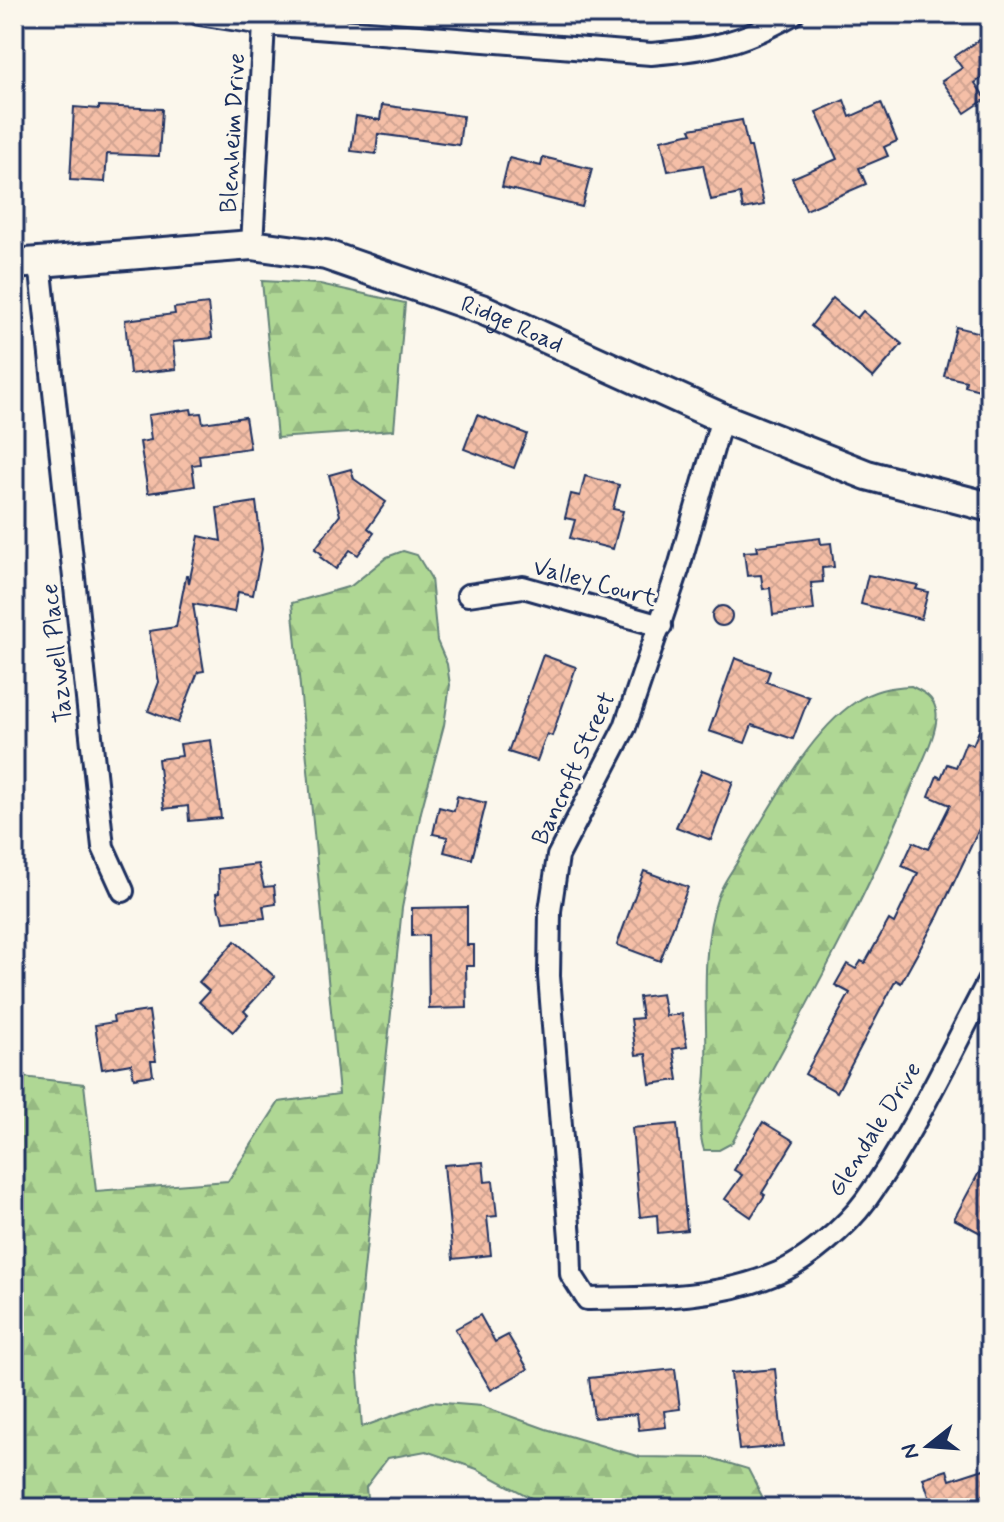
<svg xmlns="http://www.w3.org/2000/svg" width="1004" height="1522" font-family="Mynerve,sans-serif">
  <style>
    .forest { fill: url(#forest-firs); stroke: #658379; stroke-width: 2 }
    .building { fill: url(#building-cross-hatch); stroke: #1b2f5e; stroke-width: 2 }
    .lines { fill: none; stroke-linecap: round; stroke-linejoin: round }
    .street-casing { stroke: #1b2f5e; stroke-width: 26 }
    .secondary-casing { stroke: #1b2f5e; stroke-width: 34 }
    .street { stroke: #fbf7ec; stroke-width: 20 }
    .secondary { stroke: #fbf7ec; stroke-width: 28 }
    .labels { text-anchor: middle; stroke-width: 6; stroke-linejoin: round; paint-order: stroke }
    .street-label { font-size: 24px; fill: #1b2f5e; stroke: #fbf7ec }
  </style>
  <defs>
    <pattern id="forest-firs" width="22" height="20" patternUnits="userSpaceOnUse" patternTransform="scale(2)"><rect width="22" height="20" fill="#afd794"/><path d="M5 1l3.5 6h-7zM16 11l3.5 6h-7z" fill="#96b982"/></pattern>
    <pattern id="building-cross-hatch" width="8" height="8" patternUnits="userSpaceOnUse" patternTransform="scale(2)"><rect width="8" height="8" fill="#f5bfa7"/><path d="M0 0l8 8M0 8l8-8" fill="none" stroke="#d1a492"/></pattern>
  </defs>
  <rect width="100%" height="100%" fill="#fbf7ec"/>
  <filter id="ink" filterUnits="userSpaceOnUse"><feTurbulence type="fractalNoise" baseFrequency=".0125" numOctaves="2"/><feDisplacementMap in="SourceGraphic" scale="16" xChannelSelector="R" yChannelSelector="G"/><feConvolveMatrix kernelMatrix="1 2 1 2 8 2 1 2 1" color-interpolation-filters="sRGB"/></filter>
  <g filter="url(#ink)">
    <!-- forest -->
    <g class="forest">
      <polygon points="262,281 320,284 405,303 394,430 277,438"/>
      <polygon points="403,551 417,555 431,578 437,641 447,664 450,685 444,725 421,812 402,908 356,1347 362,1427 431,1402 482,1406 546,1429 640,1457 711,1458 748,1469 762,1496 759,1508 546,1506 477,1469 426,1451 388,1458 366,1487 368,1508 14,1508 14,1076 84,1084 96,1191 228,1181 279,1102 339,1094 292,603 351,586 387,557"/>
      <path d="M911,686C923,692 933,696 936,710C940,728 922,762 915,779C864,905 797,1023 732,1143L719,1150H704C695,1123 705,1099 706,1072C708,1014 699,952 718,896C723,882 735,867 742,854C770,808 809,733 854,703C872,690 890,687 911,686Z"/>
    </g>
    <!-- building -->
    <g class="building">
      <polygon points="990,33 990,72 975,83 986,99 965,113 942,81 962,68 954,57"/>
      <polygon points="844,100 850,117 881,103 897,141 884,147 888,156 859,168 866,184 806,210 792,178 837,159 816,112"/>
      <polygon points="382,105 463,116 459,145 378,134 376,154 351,151 356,116 380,120"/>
      <polygon points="99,106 162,109 159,156 107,154 105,182 70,180 74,107 99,109"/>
      <polygon points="742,120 748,147 751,147 764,205 743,209 740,194 711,200 703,165 668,171 661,140 692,133 690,129"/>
      <polygon points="543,157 592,169 582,207 502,187 509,158 541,166"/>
      <polygon points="833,298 857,318 863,311 902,344 873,378 811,326"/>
      <polygon points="208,304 212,338 173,342 176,369 130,374 125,320 175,314 174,308"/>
      <polygon points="956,327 990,335 990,393 965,386 966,381 944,376"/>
      <polygon points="191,409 192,414 201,413 203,423 245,417 250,448 199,455 200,464 192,465 195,486 148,493 140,442 151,440 148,415"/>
      <polygon points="477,415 527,434 514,468 464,449"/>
      <polygon points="351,469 354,479 386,502 368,528 374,533 358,555 350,550 336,569 320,557 322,554 315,549 340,515 329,475"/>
      <polygon points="585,476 619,485 613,509 623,511 613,549 570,538 575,520 565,518 571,494 580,496"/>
      <polygon points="256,502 262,549 253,595 238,592 234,612 193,604 204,671 198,672 178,723 148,711 159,682 149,631 176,627 186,576 188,576 189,583 199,536 221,541 217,508"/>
      <polygon points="820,538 821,544 831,543 834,567 822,568 823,582 811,583 814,610 773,615 770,588 763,589 761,575 747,576 744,552 758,551 757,546"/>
      <polygon points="868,575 918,585 916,589 928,592 921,619 861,604"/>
      <circle cx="722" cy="616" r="10"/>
      <polygon points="543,655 576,667 552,736 547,734 537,761 508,752"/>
      <polygon points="735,658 770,671 766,682 809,697 793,739 752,725 745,743 709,731"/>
      <polygon points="990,705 990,806 938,916 901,983 896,980 837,1092 805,1074 850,993 835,985 847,964 856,969 861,961 865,963 889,920 894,923 918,873 902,866 913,842 928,849 950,805 929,796 937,776 941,778 947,764 956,767 966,742 973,745"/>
      <polygon points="211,740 221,818 189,821 188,806 164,809 158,759 182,756 180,744"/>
      <polygon points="702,770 733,782 711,840 676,827"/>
      <polygon points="457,796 486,803 472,859 444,852 448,837 433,834 439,807 454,811"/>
      <polygon points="258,864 264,887 274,886 276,904 263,906 265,918 224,922 222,913 219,911 216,894 219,893 218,869"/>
      <polygon points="644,871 688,887 660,961 617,945"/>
      <polygon points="467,907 467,945 474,945 474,966 466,966 467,1008 429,1009 428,935 412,936 412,908"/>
      <polygon points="235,941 275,977 244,1011 248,1015 233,1032 199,1002 209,991 199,982"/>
      <polygon points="662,994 666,1016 682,1014 687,1047 673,1049 678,1080 650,1084 646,1054 636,1055 631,1019 642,1018 639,997"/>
      <polygon points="149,1011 156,1061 151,1061 153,1075 134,1078 131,1064 102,1069 95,1025 114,1022 113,1016"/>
      <polygon points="763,1122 794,1141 762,1193 765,1195 751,1217 725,1199 742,1175 734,1170"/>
      <polygon points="677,1124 687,1230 658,1233 657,1215 640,1217 632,1128"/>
      <polygon points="990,1152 990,1238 954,1219"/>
      <polygon points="483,1162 485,1182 493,1181 497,1216 487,1217 491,1255 453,1259 444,1165"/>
      <polygon points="480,1315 495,1342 508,1335 528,1369 491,1390 455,1329"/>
      <polygon points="675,1369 680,1409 664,1411 666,1427 639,1430 637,1414 594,1418 589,1378"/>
      <polygon points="775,1369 783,1446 739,1450 731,1373"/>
      <polygon points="990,1467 990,1508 933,1508 923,1478 947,1470 950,1480"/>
    </g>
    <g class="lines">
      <!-- street casing -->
      <g class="street-casing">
        <g id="street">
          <path d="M199,14L264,24L651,54C710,49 741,44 793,14"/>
          <polyline points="252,245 264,24"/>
          <polyline points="40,262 103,847 123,891"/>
          <path d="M722,418L679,567L625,727L558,856L550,911L549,976L570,1238L571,1274L587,1299C651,1298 717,1299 778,1273C807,1261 847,1226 866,1200C914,1133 951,1051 990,978"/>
          <polyline points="468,595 523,587 661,626"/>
        </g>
      </g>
      <!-- secondary casing -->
      <g class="secondary-casing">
        <g id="secondary">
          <path id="s1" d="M14,264L252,245L326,255L484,310L722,418L867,475L990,507"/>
        </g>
      </g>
      <!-- street -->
      <use href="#street" class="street"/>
      <!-- secondary -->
      <use href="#secondary" class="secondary"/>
    </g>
  </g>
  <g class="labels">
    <!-- street labels -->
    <g class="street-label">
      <text transform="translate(232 133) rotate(-87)" y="8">Blenheim Drive</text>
      <text dy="8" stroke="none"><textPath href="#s1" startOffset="512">Ridge Road</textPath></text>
      <text transform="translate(595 582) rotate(15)" y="8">Valley Court</text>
      <text transform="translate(56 653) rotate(-96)" y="8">Tazwell Place</text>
      <text transform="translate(573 768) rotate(-65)" y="8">Bancroft Street</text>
      <text transform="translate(874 1129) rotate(-58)" y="8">Glendale Drive</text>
    </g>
  </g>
  <!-- margin -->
  <rect width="1004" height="1522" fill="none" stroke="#fbf7ec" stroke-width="48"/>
  <rect x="24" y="24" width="956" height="1474" fill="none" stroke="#1b2f5e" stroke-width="3" filter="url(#ink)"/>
  <!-- north arrow -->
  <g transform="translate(928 1446) rotate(253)" stroke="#fbf7ec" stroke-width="6" paint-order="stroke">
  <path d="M0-6L14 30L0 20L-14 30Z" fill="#1b2f5e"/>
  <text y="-12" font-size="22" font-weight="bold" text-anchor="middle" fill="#1b2f5e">N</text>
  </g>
</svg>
